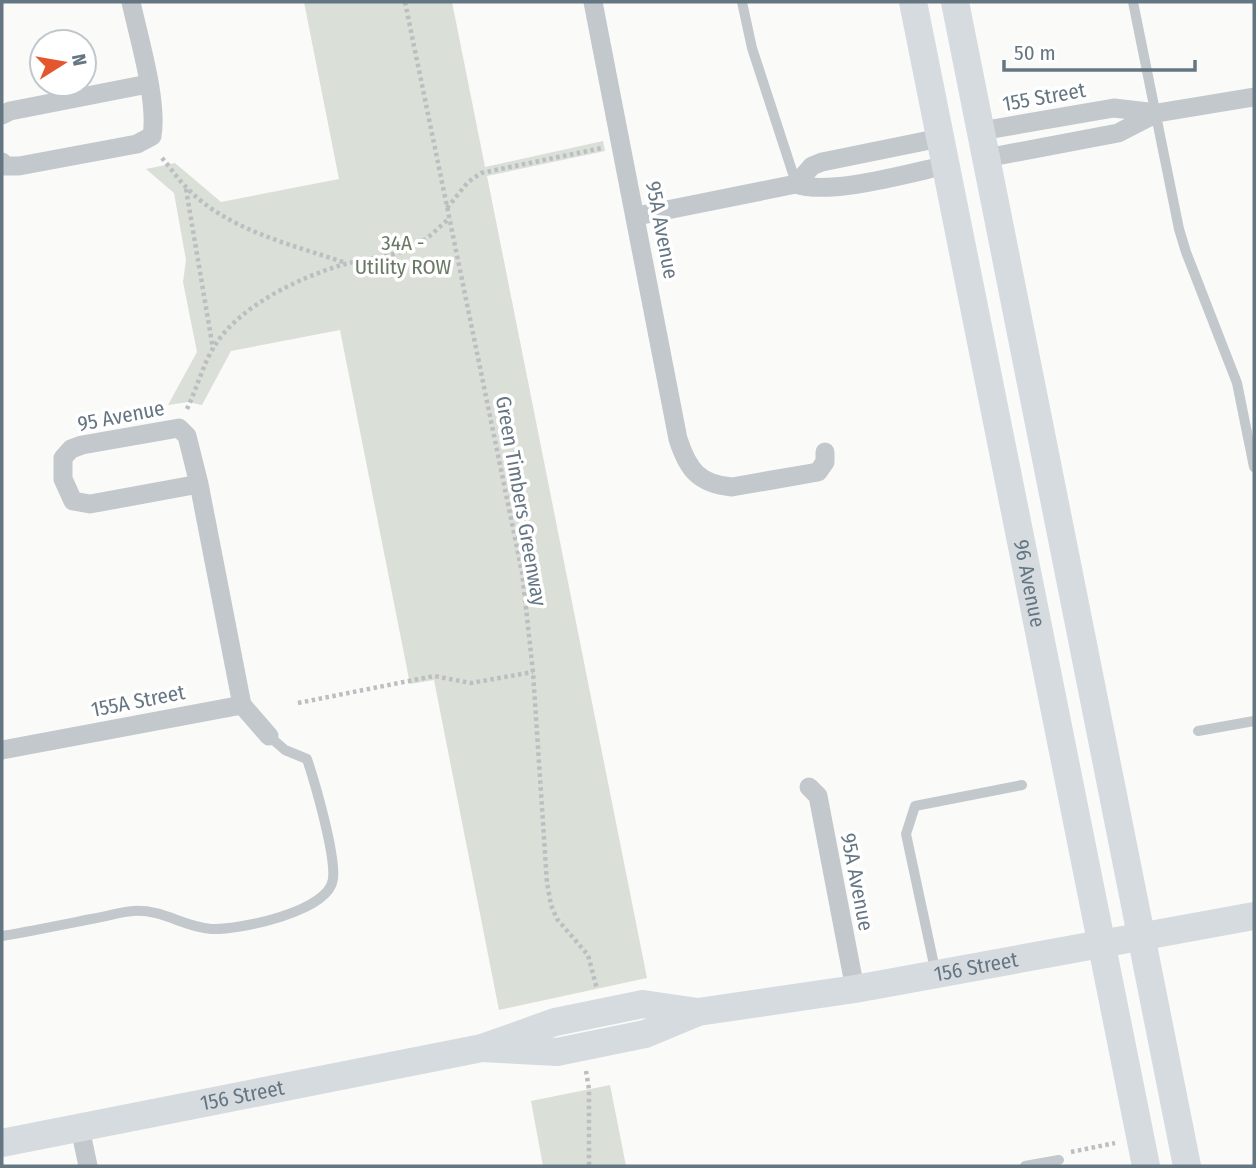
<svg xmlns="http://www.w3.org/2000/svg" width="1256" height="1168" font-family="'Fira Sans Condensed',sans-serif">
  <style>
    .green { fill: #dadfd7 }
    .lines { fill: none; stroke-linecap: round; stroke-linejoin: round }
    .path { stroke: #bbbfc2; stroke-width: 4.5; stroke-dasharray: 3.5 3.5; stroke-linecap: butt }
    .service { stroke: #c3c8cc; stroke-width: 10 }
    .minor { stroke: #c3c8cc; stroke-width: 19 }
    .secondary { stroke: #d6dbdf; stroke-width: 28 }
    .labels { text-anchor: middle; stroke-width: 7; stroke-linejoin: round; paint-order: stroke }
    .street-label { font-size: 21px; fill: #657683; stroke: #fff }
    .park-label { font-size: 21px; fill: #687a64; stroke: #fff }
  </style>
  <rect width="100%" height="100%" fill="#fafaf8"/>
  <!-- green -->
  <g class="green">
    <polygon points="304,2 452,2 485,167 603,141 605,151 487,176 647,978 499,1010 434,680 410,684 340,330 231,351 202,405 188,402 168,405 197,352 183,282 186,260 174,193 146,169 175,163 221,202 339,179"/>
    <polygon points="610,1085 626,1166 543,1166 531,1101"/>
  </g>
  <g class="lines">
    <!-- path -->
    <g class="path">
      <polyline points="405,2 522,572 533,672 547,883 551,905 557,919 588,955 597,989"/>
      <path d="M162,158C170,167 177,178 186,187C226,230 293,245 346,263"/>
      <polyline points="186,189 213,349"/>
      <polyline points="447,208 468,182 481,173 602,148"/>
      <path d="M187,409C197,388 203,364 215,345C241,305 300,277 345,264C368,258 396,257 417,245C429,238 439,227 450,218"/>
      <polyline points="298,703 434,676 471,683 533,672"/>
      <polyline points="586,1071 589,1089 589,1166"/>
      <polyline points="1071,1152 1115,1143"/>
    </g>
    <!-- service -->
    <g class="service">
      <polyline points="742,2 752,48 796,183"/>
      <polyline points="1133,2 1179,229 1186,252 1237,383 1254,467"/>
      <polyline points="1198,731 1254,721"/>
      <path d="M2,936C32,931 61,925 91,919C105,917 119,912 133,911C163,909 183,927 211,929C239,930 329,912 333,879C336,855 315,783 307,759L285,750L269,736"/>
      <polyline points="936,974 906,834 915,806 1022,785"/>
      <polyline points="1025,1166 1059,1160"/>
    </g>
    <!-- minor -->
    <g class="minor">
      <path d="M593,2L678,439C688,470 699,484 732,487L818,472L825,462V452"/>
      <polyline points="2,115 10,111 148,84"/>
      <polyline points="981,131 1114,108 1157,113 1254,97"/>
      <polyline points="986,158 1118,133 1157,113"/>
      <path d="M2,162L4,166H19L137,144L152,136C158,101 139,39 131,2"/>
      <polyline points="796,184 812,166 822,162 940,138"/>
      <path d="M637,216L796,184C830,196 909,173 947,165"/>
      <polyline points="199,484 187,436 179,428 82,445 71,449 63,458 63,479 73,501 90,504 199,484 242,705"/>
      <polyline points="2,750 242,705 269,736"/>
      <polyline points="809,787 818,796 855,989"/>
      <polyline points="80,1128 88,1166"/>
    </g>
    <!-- secondary -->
    <g class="secondary">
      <path id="s1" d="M913,2L1146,1166"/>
      <polyline points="955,2 1187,1166"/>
      <path id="s2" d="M482,1048L557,1052L645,1034L698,1012L855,989L1254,916"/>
      <path id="s3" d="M2,1143L482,1048L555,1022L643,1004L698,1012"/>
    </g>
  </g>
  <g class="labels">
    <!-- street labels -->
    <g class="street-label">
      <text transform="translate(1044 97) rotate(-10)" y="7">155 Street</text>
      <text transform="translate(662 230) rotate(79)" y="7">95A Avenue</text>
      <text transform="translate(121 416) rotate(-11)" y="7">95 Avenue</text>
      <text transform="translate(521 501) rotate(80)" y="7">Green Timbers Greenway</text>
      <text dy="7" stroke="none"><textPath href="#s1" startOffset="593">96 Avenue</textPath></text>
      <text transform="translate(138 701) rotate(-11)" y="7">155A Street</text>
      <text transform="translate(857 882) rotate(79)" y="7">95A Avenue</text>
      <text dy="7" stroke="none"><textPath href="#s2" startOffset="504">156 Street</textPath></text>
      <text dy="7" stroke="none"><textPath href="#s3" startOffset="245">156 Street</textPath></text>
    </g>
    <!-- park labels -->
    <g class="park-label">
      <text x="403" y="250">34A -<tspan x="403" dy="24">Utility ROW</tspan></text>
    </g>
  </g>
  <!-- border -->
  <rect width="1256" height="1168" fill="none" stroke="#657683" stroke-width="7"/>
  <!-- north arrow -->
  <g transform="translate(63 63) rotate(79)"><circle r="33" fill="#ffffff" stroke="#c1c8cd" stroke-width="2"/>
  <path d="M0-5L12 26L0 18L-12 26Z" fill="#e4572e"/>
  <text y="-10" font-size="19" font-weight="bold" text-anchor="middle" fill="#657683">N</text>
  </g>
  <!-- scale -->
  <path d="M1004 60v10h191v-10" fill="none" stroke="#657683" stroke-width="3.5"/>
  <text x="1014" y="60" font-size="21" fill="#657683" stroke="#ffffff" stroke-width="5" paint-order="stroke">50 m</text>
</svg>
